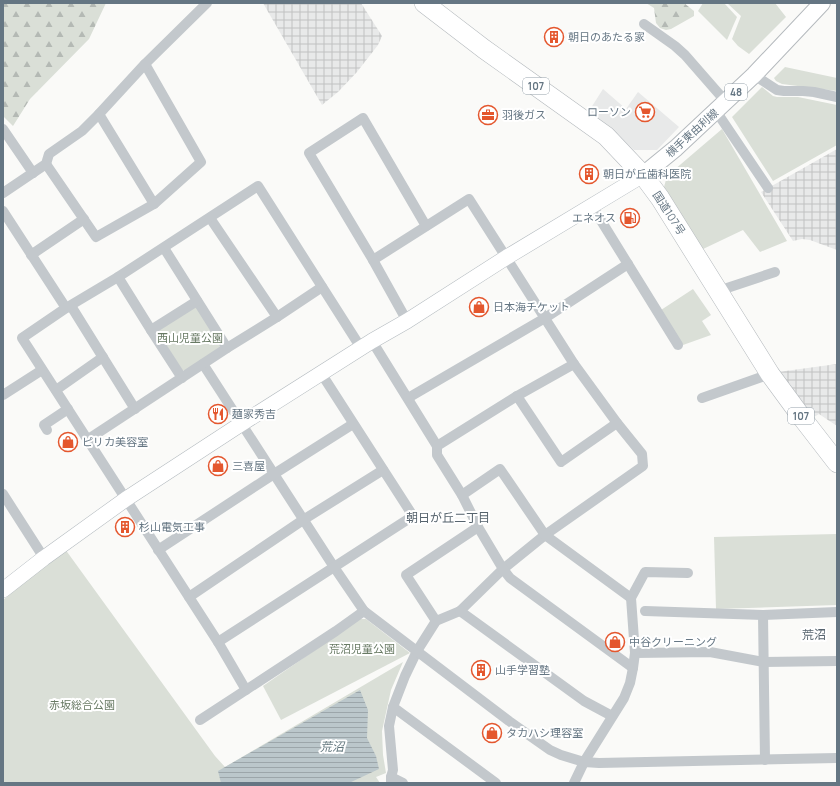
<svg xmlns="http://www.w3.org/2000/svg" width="840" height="786" font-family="Manrope,'Noto Sans JP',sans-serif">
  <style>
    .built { fill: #e8e9e9 }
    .industrial { fill: url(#industrial-grid) }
    .green { fill: #dadfd7 }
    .forest { fill: url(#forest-firs) }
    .water { fill: url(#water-rules) }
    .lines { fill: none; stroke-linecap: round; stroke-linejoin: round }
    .secondary-casing { stroke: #b3babf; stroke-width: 16 }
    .primary-casing { stroke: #b5babe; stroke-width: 18 }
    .highway-casing { stroke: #b4b9bd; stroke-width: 20 }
    .street { stroke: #c3c8cc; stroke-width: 10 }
    .secondary { stroke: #fff; stroke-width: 15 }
    .primary { stroke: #fff; stroke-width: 16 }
    .highway { stroke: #fff; stroke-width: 19 }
    .labels { text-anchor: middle; stroke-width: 4; stroke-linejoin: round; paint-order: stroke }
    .shield { fill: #fff; stroke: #939fa8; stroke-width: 1 }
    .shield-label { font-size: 10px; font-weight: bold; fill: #657683 }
    .poi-label { font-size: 11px; fill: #657683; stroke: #fff; text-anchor: start }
    .street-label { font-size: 11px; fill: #657683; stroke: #fff }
    .park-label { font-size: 11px; fill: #687a64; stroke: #fff }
    .neighbourhood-label { font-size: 12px; fill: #57646e; stroke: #fff }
    .water-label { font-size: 12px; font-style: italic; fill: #60757c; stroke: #fff }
  </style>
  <defs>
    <pattern id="industrial-grid" width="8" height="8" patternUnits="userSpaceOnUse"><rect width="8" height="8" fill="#e8e9e9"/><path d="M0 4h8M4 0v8" fill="none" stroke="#c0c1c2"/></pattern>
    <pattern id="forest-firs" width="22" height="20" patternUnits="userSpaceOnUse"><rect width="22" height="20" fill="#dadfd7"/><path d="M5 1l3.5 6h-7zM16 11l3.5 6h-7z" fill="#b4b9b4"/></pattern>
    <pattern id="water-rules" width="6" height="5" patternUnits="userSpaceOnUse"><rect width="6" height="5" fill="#bbc7cb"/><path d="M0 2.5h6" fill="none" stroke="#9ca6aa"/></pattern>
  </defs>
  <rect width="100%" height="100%" fill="#fafaf8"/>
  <!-- built -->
  <polygon class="built" points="603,89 626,109 638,92 679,127 657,150 634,150 613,131 589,111"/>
  <!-- industrial -->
  <g class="industrial">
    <polygon points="263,3 361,3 382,36 378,45 357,72 338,92 322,105"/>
    <polygon points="837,149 837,250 810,240 802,239 793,241 761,192"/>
    <polygon points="837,364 837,426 819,414 814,417 778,372"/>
  </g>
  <!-- green -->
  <g class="green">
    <polygon points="703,3 724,3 737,17 727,40 698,11"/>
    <polygon points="727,3 775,3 786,17 749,54 738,46 732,39 741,16"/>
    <polygon points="785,67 837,78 837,91 782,84 776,81 774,78"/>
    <polygon points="762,87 773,96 777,97 798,97 837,105 837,145 773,181 732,117"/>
    <polygon points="722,129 787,241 760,252 743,230 701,250 665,198 664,187 667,176"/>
    <polygon points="693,289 711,315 702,321 711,335 683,345 661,310"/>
    <polygon points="194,305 199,306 222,349 186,371 182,370 158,332 159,328"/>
    <polygon points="837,534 837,605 716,609 714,537"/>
    <polygon points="65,549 215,756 225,767 403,662 391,690 382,731 383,755 386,773 376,777 380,783 3,783 3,600"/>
    <polygon points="360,619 366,619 410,653 281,720 263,686"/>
  </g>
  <!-- forest -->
  <g class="forest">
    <polygon points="3,3 106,3 89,39 30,99 13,126 3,116"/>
    <polygon points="646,3 684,3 694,11 694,16 671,29 666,30 660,28 656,23 654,8"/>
  </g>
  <!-- water -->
  <polygon class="water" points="360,690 368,710 367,738 376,756 379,769 349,783 221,783 218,771"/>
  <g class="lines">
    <!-- secondary casing -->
    <g class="secondary-casing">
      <polyline id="secondary" points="3,590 44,558 126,499 241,424 372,341 407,321 507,257 643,175"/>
    </g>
    <!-- primary casing -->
    <g class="primary-casing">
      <polyline id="primary" points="643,175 676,148 754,75 822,3"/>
    </g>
    <!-- highway casing -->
    <g class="highway-casing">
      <polyline id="highway" points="424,3 484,49 606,136 643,175 660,198 770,374 803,419 837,463"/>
    </g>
    <!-- street -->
    <g class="street">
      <polyline points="644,24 675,46 685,55 726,102"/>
      <polyline points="754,75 777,90 784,91 803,91 814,92 837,97"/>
      <polyline points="716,111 768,188"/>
      <polyline points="99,114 154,204"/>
      <polyline points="3,129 33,173"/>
      <polyline points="46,164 96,237 154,204 201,162 145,64"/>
      <polyline points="3,193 46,164 49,154 82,131 99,114 145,64 207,3"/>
      <polyline points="592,206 678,345"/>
      <polyline points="3,211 66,308"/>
      <polyline points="210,218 277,317"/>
      <polyline points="164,248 227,348"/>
      <polyline points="31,255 84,219"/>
      <polyline points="373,260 469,199 574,364 617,423 642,454 643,466 545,535 503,569 460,611 436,621 417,651 405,676 393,707 389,726 393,770 391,777 391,783"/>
      <polyline points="118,277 151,330 182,378"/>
      <polyline points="718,291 775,272"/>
      <polyline points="71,306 135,409"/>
      <polyline points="407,321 373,260 309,153 363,118 426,226"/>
      <polyline points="151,330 197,301"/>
      <polyline points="372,341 437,446 437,455 462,495 478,527 503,569 510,578 633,668"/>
      <polyline points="203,364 334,567 364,611 509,721 550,750 561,755 584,762 599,763 837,758"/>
      <polyline points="56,390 103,357"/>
      <polyline points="3,395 42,370"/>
      <polyline points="517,396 561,462 617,423"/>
      <polyline points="408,398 545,318 628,264"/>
      <polyline points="702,398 770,374"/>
      <polyline points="47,430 44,425 68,409"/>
      <polyline points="87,440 227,348 277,317 322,287"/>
      <polyline points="437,446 517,396 574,364"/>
      <polyline points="3,494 44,558"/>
      <polyline points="462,495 500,469 545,535 631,598"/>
      <polyline points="158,550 274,474 353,424"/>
      <polyline points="189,597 303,520 383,470"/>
      <polyline points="460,611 584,701 612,716"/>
      <polyline points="645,611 763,615 837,612"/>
      <polyline points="763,615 765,760"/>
      <polyline points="436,621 406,575 478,527"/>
      <polyline points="218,642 413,516 321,373"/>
      <polyline points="635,653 710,652 764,662 837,661"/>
      <polyline points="246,690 218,642 22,338 66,308 118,277 258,186 361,348"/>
      <polyline points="393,707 496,783"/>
      <polyline points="200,720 336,631 364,611"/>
      <polyline points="391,777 403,783"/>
      <polyline points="574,783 584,762 624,698 630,683 633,668 635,653 631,598 645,572 688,573"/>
    </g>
    <!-- secondary -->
    <use href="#secondary" class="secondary"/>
    <!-- primary -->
    <use href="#primary" class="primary"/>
    <!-- highway -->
    <use href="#highway" class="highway"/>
  </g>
  <!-- icons -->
  <defs>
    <g id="building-ring" transform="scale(1)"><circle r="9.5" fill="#fff" stroke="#e4572e" stroke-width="1.5"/><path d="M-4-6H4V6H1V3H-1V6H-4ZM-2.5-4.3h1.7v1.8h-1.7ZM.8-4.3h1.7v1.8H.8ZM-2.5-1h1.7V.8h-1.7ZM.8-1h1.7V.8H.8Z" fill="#e4572e"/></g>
    <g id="supermarket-ring" transform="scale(1)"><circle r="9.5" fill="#fff" stroke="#e4572e" stroke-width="1.5"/><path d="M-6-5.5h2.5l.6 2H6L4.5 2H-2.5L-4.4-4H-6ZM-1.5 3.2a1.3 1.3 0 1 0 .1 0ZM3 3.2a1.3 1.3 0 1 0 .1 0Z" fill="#e4572e"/></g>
    <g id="office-ring" transform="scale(1)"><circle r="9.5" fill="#fff" stroke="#e4572e" stroke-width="1.5"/><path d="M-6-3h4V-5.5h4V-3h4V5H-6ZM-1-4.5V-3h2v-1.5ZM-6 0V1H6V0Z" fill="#e4572e"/></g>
    <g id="fuel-ring" transform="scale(1)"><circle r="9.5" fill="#fff" stroke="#e4572e" stroke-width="1.5"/><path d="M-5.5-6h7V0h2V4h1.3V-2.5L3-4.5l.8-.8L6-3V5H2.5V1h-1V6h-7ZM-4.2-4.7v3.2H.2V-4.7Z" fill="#e4572e"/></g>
    <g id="shop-ring" transform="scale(1)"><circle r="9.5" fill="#fff" stroke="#e4572e" stroke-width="1.5"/><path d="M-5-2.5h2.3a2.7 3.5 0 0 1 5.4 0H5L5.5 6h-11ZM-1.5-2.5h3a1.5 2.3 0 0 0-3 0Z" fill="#e4572e"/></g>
    <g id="restaurant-ring" transform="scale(1)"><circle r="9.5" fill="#fff" stroke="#e4572e" stroke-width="1.5"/><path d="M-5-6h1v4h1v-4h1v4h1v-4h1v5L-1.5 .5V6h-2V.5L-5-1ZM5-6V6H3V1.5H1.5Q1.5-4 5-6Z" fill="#e4572e"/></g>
  </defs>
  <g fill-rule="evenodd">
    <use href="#building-ring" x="554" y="37"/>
    <use href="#supermarket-ring" x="645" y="112"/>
    <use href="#office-ring" x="488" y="115"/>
    <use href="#building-ring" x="589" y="174"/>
    <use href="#fuel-ring" x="630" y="218"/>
    <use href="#shop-ring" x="479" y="307"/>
    <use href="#restaurant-ring" x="218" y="414"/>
    <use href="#shop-ring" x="68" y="442"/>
    <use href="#shop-ring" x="218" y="466"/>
    <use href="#building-ring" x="125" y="527"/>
    <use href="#shop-ring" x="615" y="642"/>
    <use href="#building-ring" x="481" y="670"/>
    <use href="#shop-ring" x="492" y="733"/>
  </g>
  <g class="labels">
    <!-- shield labels -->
    <g class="shield">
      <rect x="523" y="78" width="26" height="16" rx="3"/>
      <rect x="725" y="84" width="22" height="16" rx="3"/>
      <rect x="788" y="408" width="26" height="16" rx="3"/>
    </g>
    <g class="shield-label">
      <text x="536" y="90">107</text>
      <text x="736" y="96">48</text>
      <text x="801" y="420">107</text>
    </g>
    <!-- poi labels -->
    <g class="poi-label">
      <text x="568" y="41">朝日のあたる家</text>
      <text x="631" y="116" text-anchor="end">ローソン</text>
      <text x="502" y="119">羽後ガス</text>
      <text x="603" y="178">朝日が丘歯科医院</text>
      <text x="616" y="222" text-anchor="end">エネオス</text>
      <text x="493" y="311">日本海チケット</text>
      <text x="232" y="418">麺家秀吉</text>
      <text x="82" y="446">ピリカ美容室</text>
      <text x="232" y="470">三喜屋</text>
      <text x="139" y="531">杉山電気工事</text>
      <text x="629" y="646">中谷クリーニング</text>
      <text x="495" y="674">山手学習塾</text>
      <text x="506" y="737">タカハシ理容室</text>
    </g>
    <!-- street labels -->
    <g class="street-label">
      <text transform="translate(692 133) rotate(-42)" y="4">横手東由利線</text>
      <text transform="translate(669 213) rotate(57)" y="4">国道107号</text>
    </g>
    <!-- park labels -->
    <g class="park-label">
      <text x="190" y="342">西山児童公園</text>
      <text x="362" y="653">荒沼児童公園</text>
      <text x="82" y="709">赤坂総合公園</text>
    </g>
    <!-- neighbourhood labels -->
    <g class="neighbourhood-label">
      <text x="448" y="522">朝日が丘二丁目</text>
      <text x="814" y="639">荒沼</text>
    </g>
    <!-- water labels -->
    <g class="water-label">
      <text x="332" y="751">荒沼</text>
    </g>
  </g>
  <!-- border -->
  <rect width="840" height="786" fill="none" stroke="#657683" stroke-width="8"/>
</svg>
